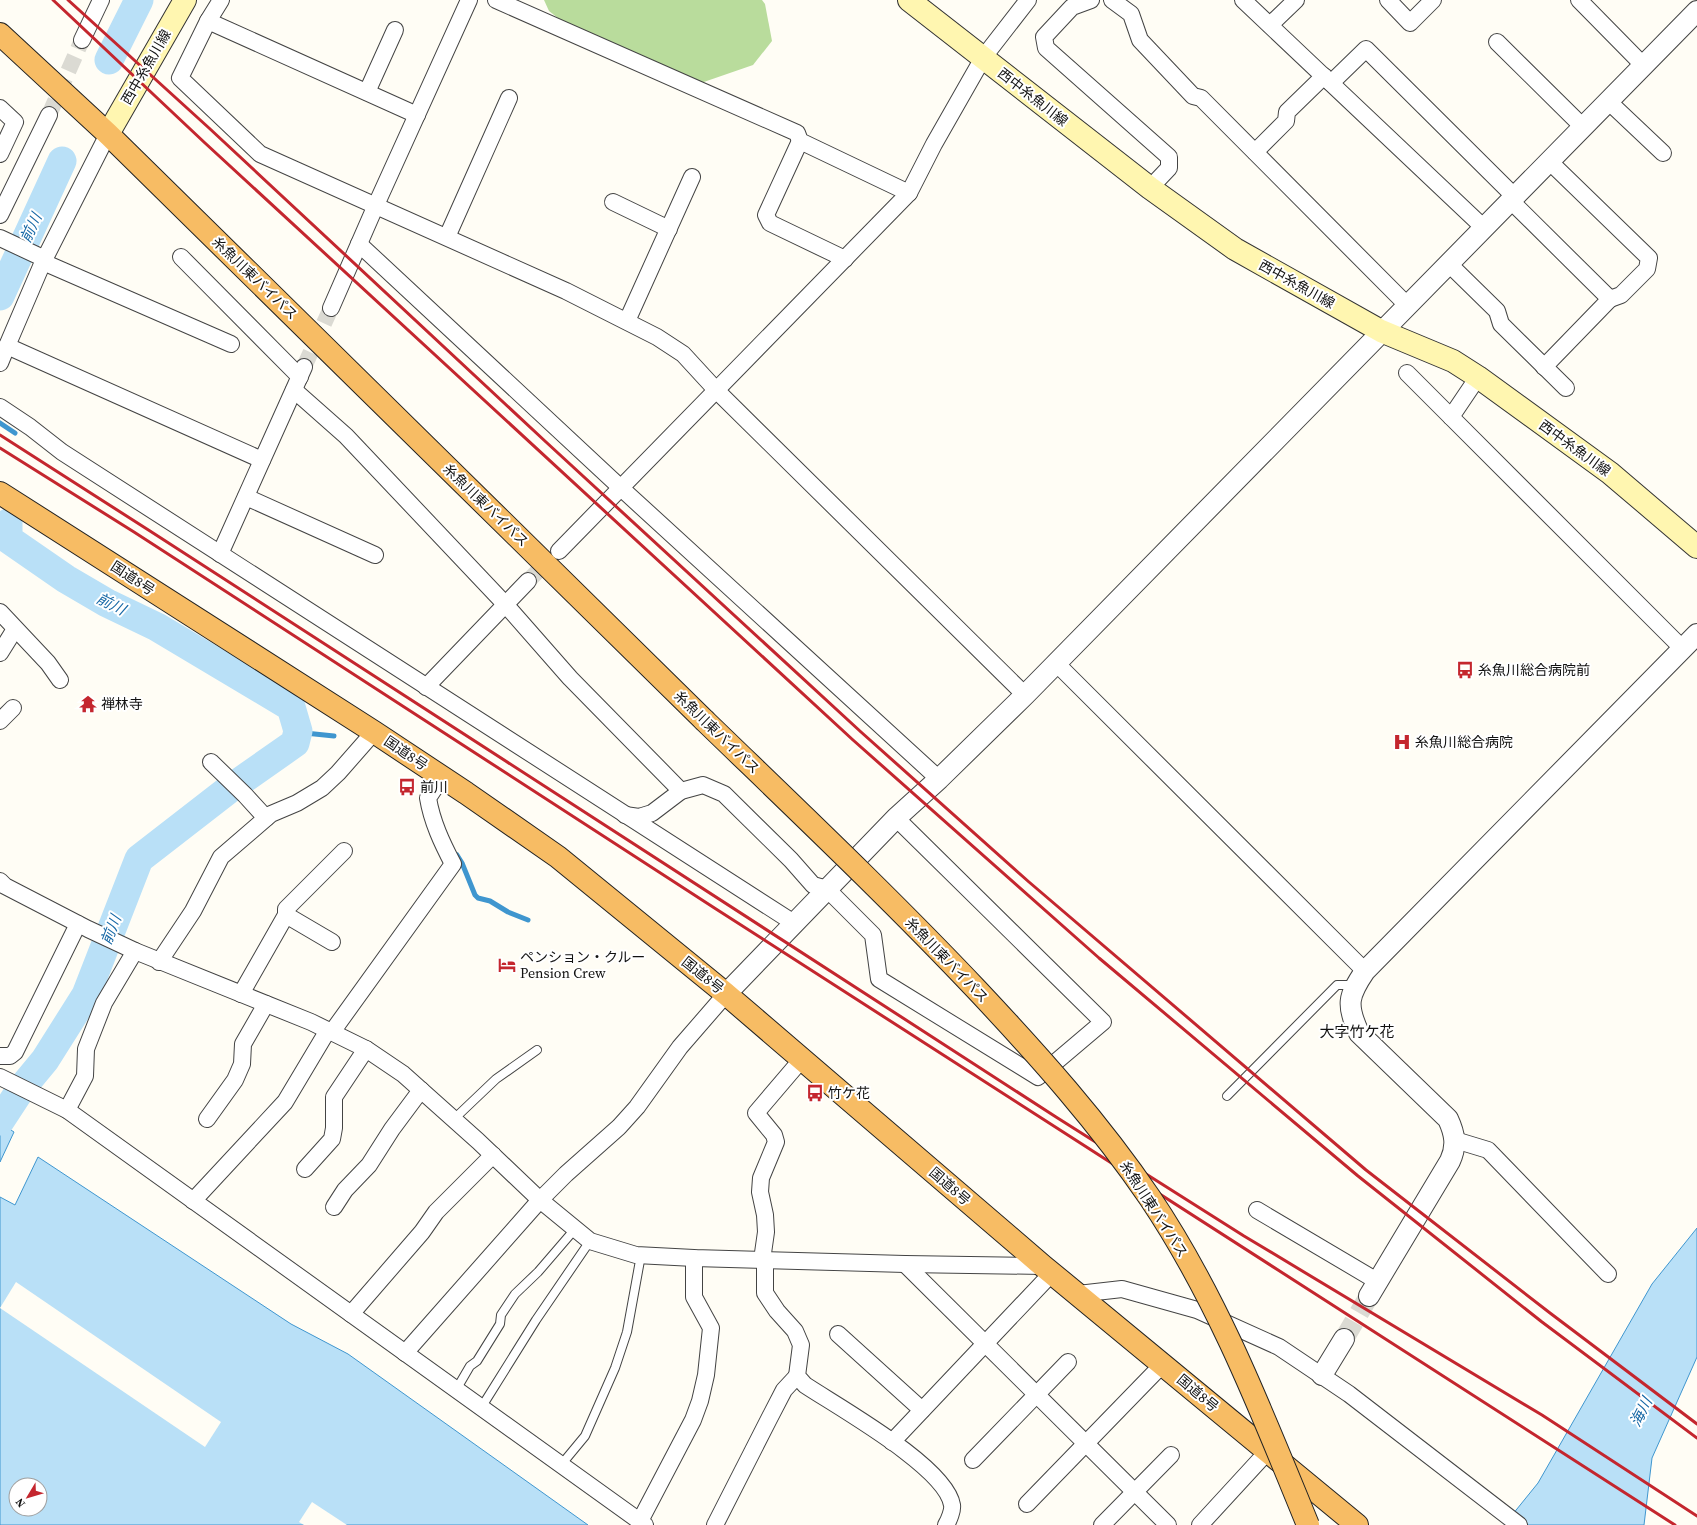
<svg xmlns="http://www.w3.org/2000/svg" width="1697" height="1525" font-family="'Source Serif 4','Noto Sans JP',serif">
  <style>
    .forest { fill: #b9dc9c }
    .water { fill: #b9e0f7; stroke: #3f96cf; fill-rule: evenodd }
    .pier { fill: #fffdf5 }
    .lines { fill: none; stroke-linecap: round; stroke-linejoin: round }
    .stream { stroke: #3f96cf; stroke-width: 5 }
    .river { stroke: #b9e0f7; stroke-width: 29 }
    .minor-tunnel { stroke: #dbdad3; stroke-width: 16; stroke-dasharray: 16 8; stroke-linecap: butt }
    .tertiary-tunnel { stroke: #dbdad3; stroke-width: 20; stroke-dasharray: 20 10; stroke-linecap: butt }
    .service-casing { stroke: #444; stroke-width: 10 }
    .minor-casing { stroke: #444; stroke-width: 18 }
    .tertiary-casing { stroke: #444; stroke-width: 22 }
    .secondary-casing { stroke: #333; stroke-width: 24 }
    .trunk-casing { stroke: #222; stroke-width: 24 }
    .service { stroke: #fff; stroke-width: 8 }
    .minor { stroke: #fff; stroke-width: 16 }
    .tertiary { stroke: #fff; stroke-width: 20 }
    .secondary { stroke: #fff6b0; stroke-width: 22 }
    .trunk { stroke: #f7bc64; stroke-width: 22 }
    .rail { stroke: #c4262e; stroke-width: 3 }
    .trunk-bridge-casing { stroke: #222; stroke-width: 24; stroke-linecap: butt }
    .trunk-bridge { stroke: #f7bc64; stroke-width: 22 }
    .labels { text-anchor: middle; stroke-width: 4; stroke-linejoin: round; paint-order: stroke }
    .street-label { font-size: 14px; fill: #111; stroke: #fff }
    .poi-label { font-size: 14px; fill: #111; stroke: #fff; text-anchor: start }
    .water-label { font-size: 15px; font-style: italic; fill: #1768a6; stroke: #fff }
    .neighbourhood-label { font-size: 15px; fill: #111; stroke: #fff }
  </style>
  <rect width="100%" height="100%" fill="#fffdf5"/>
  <!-- forest -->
  <polygon class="forest" points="544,0 762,0 765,4 772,41 753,65 698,84 573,30 549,11"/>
  <!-- water -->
  <g class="water">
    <polygon points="0,1123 14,1132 0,1162"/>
    <path d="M38,1157L291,1324L348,1354L588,1525H0V1197L15,1205ZM16,1485H40V1509H16Z"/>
    <polygon points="1697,1228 1697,1357 1652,1458 1644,1525 1504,1525 1538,1483 1652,1284"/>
  </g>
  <!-- pier -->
  <g class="pier">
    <polygon points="16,1282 221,1422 205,1447 0,1308"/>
    <polygon points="312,1502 347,1525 304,1525 299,1522"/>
  </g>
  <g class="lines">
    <!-- stream -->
    <g class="stream">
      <polyline points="0,423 15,433"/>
      <polyline points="0,536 8,539"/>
      <polyline points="297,736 305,733 334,736"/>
      <polyline points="457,855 462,863 475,895 478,898 490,901 508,912 528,920"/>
    </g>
    <!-- river -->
    <g class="river">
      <polyline points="109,60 139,0"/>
      <polyline points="0,296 62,161"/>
      <polyline points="0,1121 21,1089 45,1060 86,995 139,859 228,790 295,743 298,731 291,707 157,627 107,603 66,579 8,539 8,523"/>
    </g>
    <!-- minor-tunnel -->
    <g class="minor-tunnel">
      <polyline points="49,115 82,40"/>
      <polyline points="304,367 331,308"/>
      <polyline points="528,581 552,557"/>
    </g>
    <!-- tertiary-tunnel -->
    <polyline class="tertiary-tunnel" points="1344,1339 1369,1296"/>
    <!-- service casing -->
    <g class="service-casing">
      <g id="service">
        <polyline points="1227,1096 1337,985 1355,985"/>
        <polyline points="454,1119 496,1079 537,1050"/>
        <polyline points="456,1390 470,1366 477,1361 500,1324 501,1315 515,1294 538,1272 575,1229"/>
        <polyline points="481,1408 536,1320 590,1241"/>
        <polyline points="561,1465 585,1436 615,1368 627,1332 641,1255"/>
      </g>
    </g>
    <!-- minor casing -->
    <g class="minor-casing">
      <g id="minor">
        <polyline points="221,0 208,21 180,78 260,154 566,291 657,337 683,354 717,391 1025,695"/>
        <polyline points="496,0 797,133 800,141 909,193"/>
        <polyline points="1091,0 1072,7 1044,37 1046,48 1169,157 1169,168 1150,188"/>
        <polyline points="1112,0 1131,14 1140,40 1193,96 1201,98 1407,305"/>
        <polyline points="1243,0 1483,227"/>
        <polyline points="1388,0 1410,23 1433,0"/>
        <polyline points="1579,0 1643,65"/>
        <polyline points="208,21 417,115"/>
        <polyline points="1270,25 1296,0"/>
        <polyline points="82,40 101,0"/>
        <polyline points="1497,42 1583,127"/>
        <polyline points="1331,83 1366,49 1514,196"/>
        <polyline points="367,92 395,30"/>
        <polyline points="1608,101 1663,153"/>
        <polyline points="0,108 15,122 0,154"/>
        <polyline points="108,134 43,262 7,346 262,460"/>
        <polyline points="800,141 766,215 770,223 845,259"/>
        <polyline points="1255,152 1286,121 1287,112 1324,76"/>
        <polyline points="1510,200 1610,299 1621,295 1647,269 1649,258 1549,161"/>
        <polyline points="613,202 669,229"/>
        <polyline points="0,215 49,115"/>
        <polyline points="447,237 509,98"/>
        <polyline points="0,238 45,259"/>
        <polyline points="359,244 621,488 939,779"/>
        <polyline points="181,257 300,377"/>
        <polyline points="43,262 231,344"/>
        <polyline points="1448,263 1497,311 1501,324 1566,388"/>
        <polyline points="331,308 376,205 469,0"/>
        <polyline points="627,321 692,177"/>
        <polyline points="0,363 7,346"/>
        <polyline points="1544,367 1610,299"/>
        <polyline points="1407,373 1451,417"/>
        <polyline points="1478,377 1451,417 1683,649"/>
        <polyline points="294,390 346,436 505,604 570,678 681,791"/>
        <polyline points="0,407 30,427 62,452 794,923"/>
        <polyline points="246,497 375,555"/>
        <polyline points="559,551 909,193 934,144 983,58 1028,0"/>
        <polyline points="220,554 304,367"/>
        <polyline points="0,612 48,663 60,680"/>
        <polyline points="0,653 15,629"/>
        <polyline points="1056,663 1365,971"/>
        <polyline points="426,687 528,581"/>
        <polyline points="0,721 13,708"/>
        <polyline points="211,762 245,795 266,818"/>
        <polyline points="625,815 639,817 652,813 681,791 703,785 724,794 791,860 813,885 827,889 873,935 879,979 1038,1077 1103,1022 896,818"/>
        <polyline points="0,881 5,886 88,929 135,951 311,1022 366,1049 403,1074 478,1141 540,1200 590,1241 636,1255 694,1258 905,1264 1043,1266"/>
        <polyline points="286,915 332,942"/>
        <polyline points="159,962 193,911 221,857 271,814 297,803 322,788 338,773 374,732"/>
        <polyline points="241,994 286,915 286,909 344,851"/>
        <path d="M332,1032L453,864C442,843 432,822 428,798L442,777"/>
        <polyline points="0,1056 10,1056 15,1052 78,924"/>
        <polyline points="0,1077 67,1110 645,1525"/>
        <polyline points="67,1110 85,1076 86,1049 104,1003 135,951"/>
        <polyline points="207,1119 235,1080 242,1064 243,1044 266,1004"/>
        <polyline points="1455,1140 1488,1150 1608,1274"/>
        <polyline points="305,1169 332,1139 334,1128 334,1097 366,1049"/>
        <polyline points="193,1201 285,1102 328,1030"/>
        <polyline points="334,1207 345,1190 369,1165 392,1129 421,1090"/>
        <polyline points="1257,1210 1377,1281"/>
        <polyline points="762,1260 766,1232 765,1215 760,1192 761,1178 776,1142 774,1135 756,1113 802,1059"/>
        <path d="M765,1260V1293L777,1311L795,1331L801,1345L797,1376L805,1385C838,1407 946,1467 952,1505C953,1510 949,1520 946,1525"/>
        <polyline points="905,1264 1168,1525"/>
        <polyline points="1078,1294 1122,1289 1197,1310 1279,1347 1349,1394 1519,1525"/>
        <polyline points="351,1314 422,1232 436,1212 493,1155"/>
        <polyline points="838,1334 922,1410"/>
        <polyline points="405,1353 540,1200 566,1174 619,1127 637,1107 680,1047 726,994"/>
        <polyline points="892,1442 1052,1273"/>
        <polyline points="973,1460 1068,1362"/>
        <polyline points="1027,1504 1163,1364"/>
        <polyline points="640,1521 693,1420 700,1401 706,1375 711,1328 694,1297 694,1258"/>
        <polyline points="715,1525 770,1417 784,1390 797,1376"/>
        <polyline points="1102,1525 1171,1455"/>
        <polyline points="1200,1525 1268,1451"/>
      </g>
    </g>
    <!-- tertiary casing -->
    <g class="tertiary-casing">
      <g id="tertiary">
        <polyline points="726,994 896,818 939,779 1025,695 1697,11"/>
        <path d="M1369,1296L1450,1161C1457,1146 1455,1134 1448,1119L1359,1033C1346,1005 1348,996 1365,971L1697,634"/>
        <polyline points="1322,1375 1344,1339"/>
      </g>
    </g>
    <!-- secondary casing -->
    <g class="secondary-casing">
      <g id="secondary">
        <polyline points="909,0 1150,188 1235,249 1381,331 1453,361 1478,377 1610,473 1697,547"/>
        <polyline points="108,134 185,0"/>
      </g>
    </g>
    <!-- trunk casing -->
    <g class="trunk-casing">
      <g id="trunk">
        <polyline points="0,34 108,134 704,720"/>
        <polyline points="0,493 374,732 466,793 558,857 726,994 1043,1266 1357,1525"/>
      </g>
    </g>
    <!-- service -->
    <use href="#service" class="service"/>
    <!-- minor -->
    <use href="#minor" class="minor"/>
    <!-- tertiary -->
    <use href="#tertiary" class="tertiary"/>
    <!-- secondary -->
    <use href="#secondary" class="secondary"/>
    <!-- trunk -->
    <use href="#trunk" class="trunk"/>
    <!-- rail -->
    <g class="rail">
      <polyline points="53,0 205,143 853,740 1099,958 1358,1176 1542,1322 1697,1438"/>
      <polyline points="68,0 209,128 546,442 861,732 1029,882 1366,1170 1550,1313 1697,1424"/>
      <polyline points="0,435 150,531 1056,1117 1244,1236 1542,1415 1697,1516"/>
      <polyline points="0,448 134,532 716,909 1675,1525"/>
    </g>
    <!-- trunk-bridge casing -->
    <g class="trunk-bridge-casing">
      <path id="trunk-bridge" d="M704,720C796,809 889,897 977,990C1039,1056 1099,1123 1150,1198C1218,1299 1262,1413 1308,1525"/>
    </g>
    <!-- trunk-bridge -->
    <use href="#trunk-bridge" class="trunk-bridge"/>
  </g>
  <!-- icons -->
  <defs>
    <g id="bus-bare" transform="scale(1.38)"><path d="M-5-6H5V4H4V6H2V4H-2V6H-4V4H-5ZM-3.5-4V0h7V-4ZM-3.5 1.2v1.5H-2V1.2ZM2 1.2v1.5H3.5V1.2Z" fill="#c4262e" stroke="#fff" stroke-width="2.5" paint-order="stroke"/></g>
    <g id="temple-bare" transform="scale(1.38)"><path d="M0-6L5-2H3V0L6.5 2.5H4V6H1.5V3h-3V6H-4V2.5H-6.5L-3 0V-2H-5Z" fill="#c4262e" stroke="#fff" stroke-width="2.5" paint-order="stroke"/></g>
    <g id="hospital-bare" transform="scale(1.38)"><path d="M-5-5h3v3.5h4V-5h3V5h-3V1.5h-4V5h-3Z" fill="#c4262e" stroke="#fff" stroke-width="2.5" paint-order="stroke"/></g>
    <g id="hotel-bare" transform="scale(1.38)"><path d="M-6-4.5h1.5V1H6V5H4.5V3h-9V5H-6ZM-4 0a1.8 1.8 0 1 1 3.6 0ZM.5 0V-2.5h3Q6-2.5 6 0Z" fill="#c4262e" stroke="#fff" stroke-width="2.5" paint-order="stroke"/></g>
  </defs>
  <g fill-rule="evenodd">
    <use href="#bus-bare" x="1465" y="670"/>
    <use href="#temple-bare" x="88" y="704"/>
    <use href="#hospital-bare" x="1402" y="742"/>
    <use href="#bus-bare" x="407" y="787"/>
    <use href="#hotel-bare" x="507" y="965"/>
    <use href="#bus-bare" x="815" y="1093"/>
  </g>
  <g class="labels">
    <!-- street labels -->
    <g class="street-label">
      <text transform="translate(146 67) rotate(-60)" y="5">西中糸魚川線</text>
      <text transform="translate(1033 97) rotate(38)" y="5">西中糸魚川線</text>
      <text transform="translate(255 278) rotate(44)" y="5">糸魚川東バイパス</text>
      <text transform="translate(1297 284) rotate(29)" y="5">西中糸魚川線</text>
      <text transform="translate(1575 448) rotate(36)" y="5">西中糸魚川線</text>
      <text transform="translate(486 505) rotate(44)" y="5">糸魚川東バイパス</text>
      <text transform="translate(133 578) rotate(33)" y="5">国道8号</text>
      <text transform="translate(717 732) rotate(44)" y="5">糸魚川東バイパス</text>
      <text transform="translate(406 753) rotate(34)" y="5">国道8号</text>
      <text transform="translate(947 960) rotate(46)" y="5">糸魚川東バイパス</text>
      <text transform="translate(703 975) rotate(39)" y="5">国道8号</text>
      <text transform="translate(950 1186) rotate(41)" y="5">国道8号</text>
      <text transform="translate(1154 1209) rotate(57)" y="5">糸魚川東バイパス</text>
      <text transform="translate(1198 1393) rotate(40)" y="5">国道8号</text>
    </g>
    <!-- poi labels -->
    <g class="poi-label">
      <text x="1478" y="675">糸魚川総合病院前</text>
      <text x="101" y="709">禅林寺</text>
      <text x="1415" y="747">糸魚川総合病院</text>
      <text x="420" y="792">前川</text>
      <text x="520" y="962">ペンション・クルー<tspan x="520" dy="16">Pension Crew</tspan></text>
      <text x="828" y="1098">竹ケ花</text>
    </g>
    <!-- water labels -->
    <g class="water-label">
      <text transform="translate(31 228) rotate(-65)" y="5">前川</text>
      <text transform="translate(111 604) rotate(27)" y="5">前川</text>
      <text transform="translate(111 930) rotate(-69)" y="5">前川</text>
      <text transform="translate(1641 1412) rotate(-63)" y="5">海川</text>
    </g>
    <!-- neighbourhood labels -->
    <g class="neighbourhood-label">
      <text x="1357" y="1037">大字竹ケ花</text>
    </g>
  </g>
  <!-- north arrow -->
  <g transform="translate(28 1497) rotate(232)"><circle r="19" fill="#ffffff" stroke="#a0a0a0"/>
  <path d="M0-3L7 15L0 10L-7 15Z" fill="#c4262e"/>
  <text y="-6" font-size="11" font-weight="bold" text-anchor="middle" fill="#111111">N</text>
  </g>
</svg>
